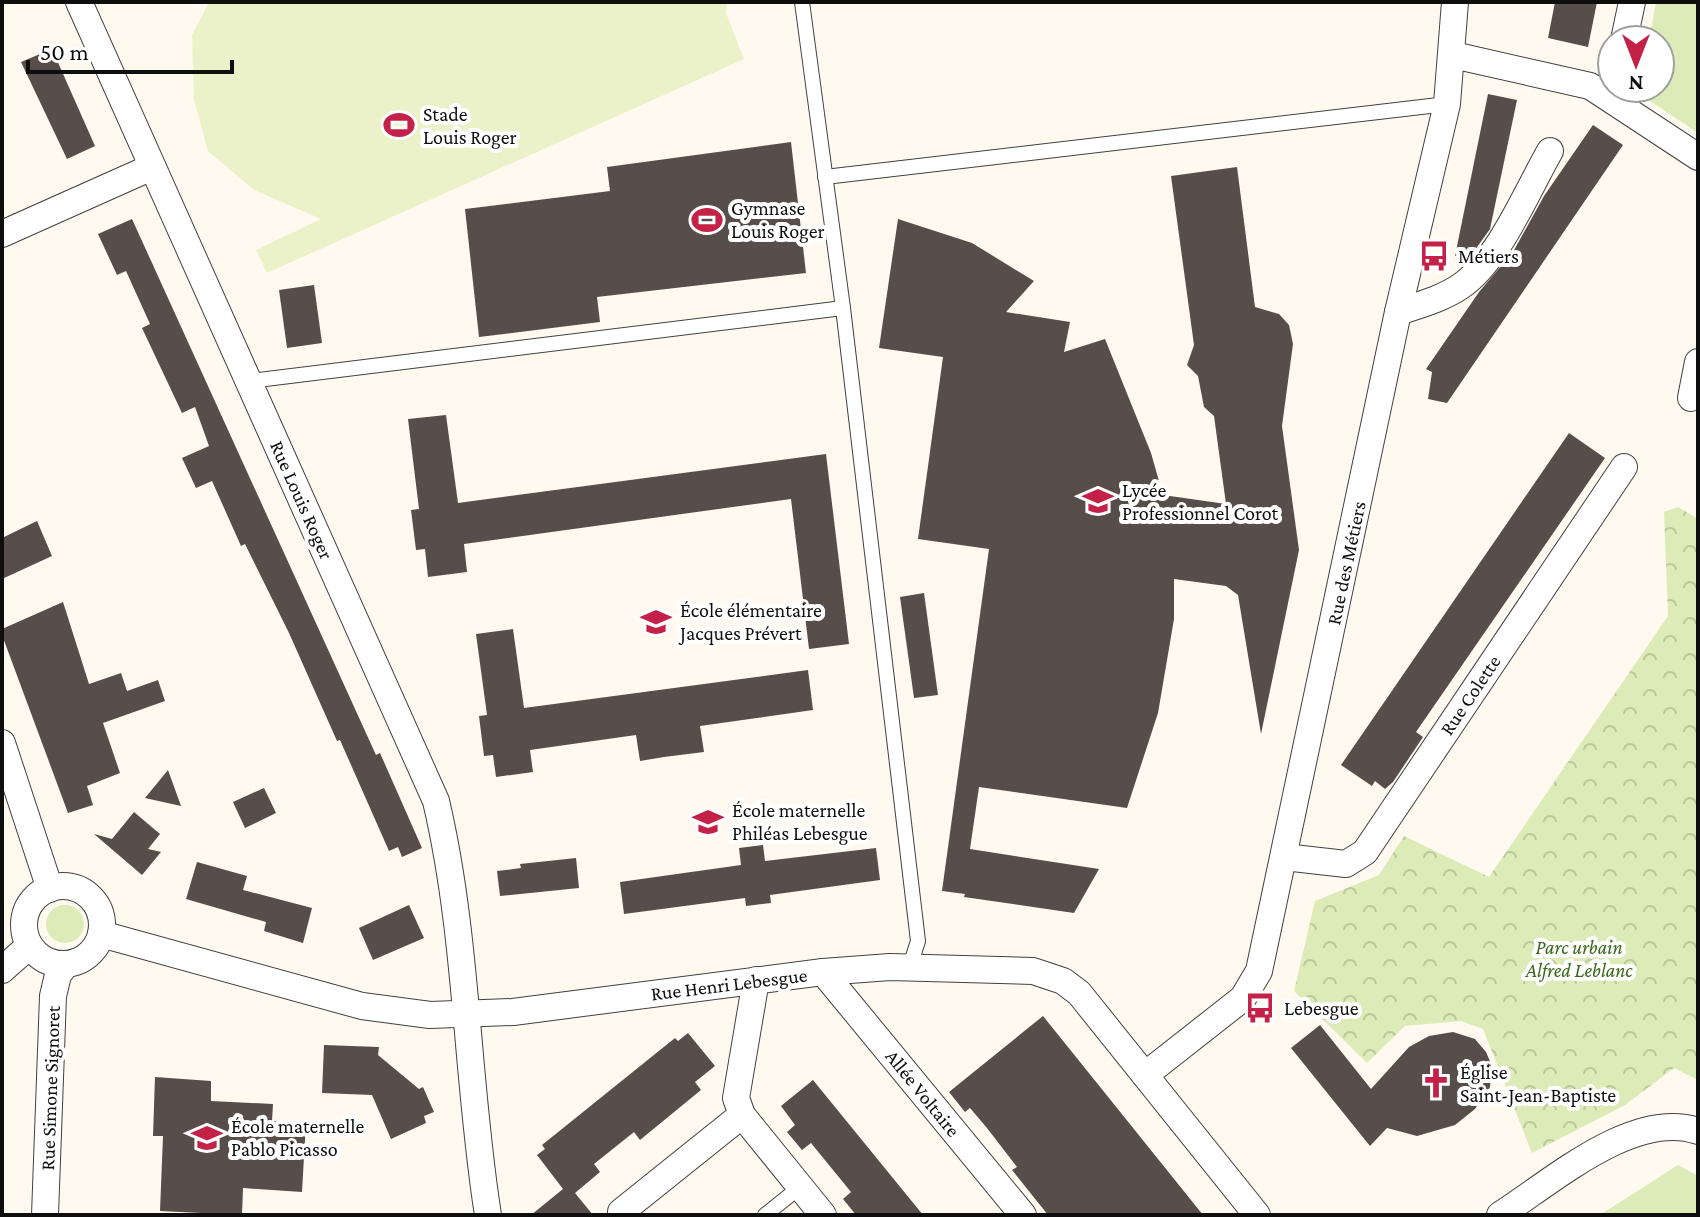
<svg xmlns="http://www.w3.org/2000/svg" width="1700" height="1217" font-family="'Crimson Pro',serif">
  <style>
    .grass { fill: #dcebb7 }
    .park { fill: url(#park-crowns) }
    .pitch { fill: #ebf2c9 }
    .building { fill: #574d4a }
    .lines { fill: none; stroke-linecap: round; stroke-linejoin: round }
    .service-casing { stroke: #414141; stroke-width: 16 }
    .minor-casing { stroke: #414141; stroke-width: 28 }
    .service { stroke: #fff; stroke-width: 14 }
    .minor { stroke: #fff; stroke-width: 26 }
    .labels { text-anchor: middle; stroke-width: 8; stroke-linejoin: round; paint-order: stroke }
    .poi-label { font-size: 20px; fill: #0e0e0e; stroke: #fff; text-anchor: start }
    .street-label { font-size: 20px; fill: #0e0e0e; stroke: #fff }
    .park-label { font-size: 20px; font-style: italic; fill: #3a681c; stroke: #fff }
  </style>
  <defs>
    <pattern id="park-crowns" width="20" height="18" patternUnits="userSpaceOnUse" patternTransform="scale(2)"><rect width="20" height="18" fill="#dcebb7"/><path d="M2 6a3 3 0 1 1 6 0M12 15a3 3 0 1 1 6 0" fill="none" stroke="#bcc89c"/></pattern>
  </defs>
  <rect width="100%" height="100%" fill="#fff9ef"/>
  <!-- grass -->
  <g class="grass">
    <polygon points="1656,2 1698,2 1698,133 1647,99 1643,88 1660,88 1660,40 1649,40"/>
    <circle cx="65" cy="924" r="19"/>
    <polygon points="1678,1165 1698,1176 1698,1215 1600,1215"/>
  </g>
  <!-- park -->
  <polygon class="park" points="1678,507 1698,519 1698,1080 1674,1068 1625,1105 1532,1153 1483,1029 1461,1021 1405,1026 1367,1063 1294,991 1315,901 1379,875 1404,836 1489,877 1668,616 1664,512"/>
  <!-- pitch -->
  <polygon class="pitch" points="209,2 727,2 726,13 744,59 267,273 256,250 321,219 254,190 208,151 194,100 192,35"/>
  <!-- building -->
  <g class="building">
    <polygon points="1555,2 1597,2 1588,47 1548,38"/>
    <polygon points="52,49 95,146 67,159 21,62"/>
    <polygon points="1488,94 1517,100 1490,229 1475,250 1455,256"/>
    <polygon points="1593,125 1623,145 1447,403 1428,399 1432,372 1426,369 1479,292 1513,252 1544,196"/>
    <polygon points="791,142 806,273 597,297 600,322 479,337 465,209 610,191 607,167"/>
    <polygon points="1237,167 1255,307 1279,314 1289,325 1293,344 1282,426 1299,550 1261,734 1238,595 1226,586 1174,579 1174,619 1158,713 1127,808 979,787 970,849 1099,869 1074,913 964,897 965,894 942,891 989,549 918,539 943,357 879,348 898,219 972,243 1034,281 1006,312 1070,322 1064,352 1105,339 1151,453 1163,495 1226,504 1214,416 1204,407 1198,376 1187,365 1194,345 1171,176"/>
    <polygon points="132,219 376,755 380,753 422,848 402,857 398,847 389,851 340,740 337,741 289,633 245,544 241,546 212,481 196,488 182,458 209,446 195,407 182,413 142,328 150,324 126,271 117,275 98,234"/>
    <polygon points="314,285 322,343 287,348 279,290"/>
    <polygon points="446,415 458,503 826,454 849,644 809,649 791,499 464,544 467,572 428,577 425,549 416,550 411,510 419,509 408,419"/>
    <polygon points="1569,433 1605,458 1416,732 1423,737 1393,782 1385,789 1375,781 1372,786 1341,765"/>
    <polygon points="37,521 52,556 2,579 2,538"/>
    <polygon points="924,593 938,695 914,698 900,597"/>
    <polygon points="63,602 89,684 121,673 127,691 158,680 165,701 103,723 120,773 87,786 93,805 68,813 2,635 2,629"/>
    <polygon points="513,629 524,708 808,670 813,710 700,726 704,752 664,757 640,761 636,735 530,750 533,772 496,777 493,755 484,756 479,716 487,715 476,634"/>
    <polygon points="168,770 181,806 145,798"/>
    <polygon points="264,788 276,813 245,828 233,802"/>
    <polygon points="134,812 160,834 148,849 161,852 142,875 94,834 112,839"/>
    <polygon points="763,845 765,861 876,848 880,880 770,895 771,903 746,906 745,898 624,914 620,882 741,865 739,848"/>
    <polygon points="576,858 579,888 500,896 497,871 521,868 520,864"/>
    <polygon points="197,862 247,876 243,890 312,908 303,943 264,931 266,922 186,899"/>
    <polygon points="409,905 424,938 373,960 359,928"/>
    <polygon points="1043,1016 1076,1057 1203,1215 1048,1215 1012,1170 1017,1167 987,1128 970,1108 965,1112 949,1092"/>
    <polygon points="1320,1025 1371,1089 1409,1047 1429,1036 1453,1032 1475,1039 1486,1052 1492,1066 1490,1087 1475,1109 1455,1125 1417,1136 1387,1128 1370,1146 1291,1048"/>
    <polygon points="688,1033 715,1066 695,1082 701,1090 640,1140 634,1132 594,1164 600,1172 575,1193 593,1215 531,1215 563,1189 537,1155 545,1149 542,1145 675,1038 678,1041"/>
    <polygon points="324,1045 379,1047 378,1055 419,1089 423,1087 434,1112 424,1116 426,1123 391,1139 372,1095 322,1093"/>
    <polygon points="155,1077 211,1081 211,1101 273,1104 272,1121 306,1122 302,1192 243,1188 242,1215 160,1211 163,1136 153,1136"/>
    <polygon points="813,1080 923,1215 856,1215 843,1199 851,1192 811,1143 802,1150 787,1132 795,1125 781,1106"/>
  </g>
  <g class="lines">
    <!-- service casing -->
    <g class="service-casing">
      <g id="service">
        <polyline points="802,2 843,308"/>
        <polyline points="825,177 1447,104"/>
        <polyline points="250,381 843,308 918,941 910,966"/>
        <polyline points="765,1215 800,1187"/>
      </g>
    </g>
    <!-- minor casing -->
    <g class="minor-casing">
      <g id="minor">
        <path d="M79,2L436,801C468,937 466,1077 488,1215"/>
        <polyline points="1624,40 1632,2"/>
        <polyline points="1453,55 1590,86 1698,157"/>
        <polyline points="2,234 152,167"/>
        <path d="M1398,312C1419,305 1442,299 1461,286C1499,260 1527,191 1550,151"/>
        <polyline points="1691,398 1698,362"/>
        <polyline points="2,743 50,889"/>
        <polyline points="1284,857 1346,864 1365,852 1624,467"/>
        <circle cx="63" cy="925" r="39"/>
        <polyline points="101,934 362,1006 430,1015 513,1012 823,972 890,967 1033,971 1063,981 1079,993 1257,1215"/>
        <polyline points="2,970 29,946"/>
        <polyline points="823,972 1023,1215"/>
        <polyline points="756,980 736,1098 742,1115 823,1215"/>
        <polyline points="1145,1075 1243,998 1259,971 1398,312 1447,104 1455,2"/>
        <polyline points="621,1212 742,1115"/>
        <polyline points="45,1215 53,996 58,975 66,964"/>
        <path d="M1500,1215C1553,1181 1634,1109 1698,1131"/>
      </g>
    </g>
    <!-- service -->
    <use href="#service" class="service"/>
    <!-- minor -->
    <use href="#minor" class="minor"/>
  </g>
  <!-- icons -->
  <defs>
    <g id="stadium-bare" transform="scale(2.4)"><path d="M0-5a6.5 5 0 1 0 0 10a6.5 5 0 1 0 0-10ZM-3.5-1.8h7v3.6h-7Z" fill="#c32147" stroke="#fff" stroke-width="2.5" paint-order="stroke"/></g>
    <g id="bus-bare" transform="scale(2.4)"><path d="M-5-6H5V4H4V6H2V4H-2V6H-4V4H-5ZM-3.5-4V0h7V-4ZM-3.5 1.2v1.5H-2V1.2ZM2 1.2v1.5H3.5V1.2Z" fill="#c32147" stroke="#fff" stroke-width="2.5" paint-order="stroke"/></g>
    <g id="school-bare" transform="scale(2.4)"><path d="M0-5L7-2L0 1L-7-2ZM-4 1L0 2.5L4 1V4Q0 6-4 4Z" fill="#c32147" stroke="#fff" stroke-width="2.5" paint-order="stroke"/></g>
    <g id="church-bare" transform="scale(2.4)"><path d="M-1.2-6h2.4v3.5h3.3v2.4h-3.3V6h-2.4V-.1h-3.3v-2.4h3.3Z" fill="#c32147" stroke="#fff" stroke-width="2.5" paint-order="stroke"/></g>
  </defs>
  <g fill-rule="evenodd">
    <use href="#stadium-bare" x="399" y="125"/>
    <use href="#stadium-bare" x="707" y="220"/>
    <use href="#bus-bare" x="1434" y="256"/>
    <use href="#school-bare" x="1098" y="501"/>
    <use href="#school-bare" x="656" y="622"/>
    <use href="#school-bare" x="708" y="822"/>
    <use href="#bus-bare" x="1260" y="1008"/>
    <use href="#church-bare" x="1436" y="1083"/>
    <use href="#school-bare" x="207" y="1138"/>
  </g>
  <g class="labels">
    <!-- poi labels -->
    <g class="poi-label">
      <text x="423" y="121">Stade<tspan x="423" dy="23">Louis Roger</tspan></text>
      <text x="731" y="215">Gymnase<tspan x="731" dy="23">Louis Roger</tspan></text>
      <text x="1458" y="263">Métiers</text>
      <text x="1122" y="497">Lycée<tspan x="1122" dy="23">Professionnel Corot</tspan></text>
      <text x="680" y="617">École élémentaire<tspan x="680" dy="23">Jacques Prévert</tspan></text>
      <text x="732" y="817">École maternelle<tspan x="732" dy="23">Philéas Lebesgue</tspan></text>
      <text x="1284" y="1015">Lebesgue</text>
      <text x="1460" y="1079">Église<tspan x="1460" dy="23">Saint-Jean-Baptiste</tspan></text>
      <text x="231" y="1133">École maternelle<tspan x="231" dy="23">Pablo Picasso</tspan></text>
    </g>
    <!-- street labels -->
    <g class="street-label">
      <text transform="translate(302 500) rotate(66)" y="7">Rue Louis Roger</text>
      <text transform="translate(1346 563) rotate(-78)" y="7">Rue des Métiers</text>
      <text transform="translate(1470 695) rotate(-56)" y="7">Rue Colette</text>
      <text transform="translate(729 984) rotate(-7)" y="7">Rue Henri Lebesgue</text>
      <text transform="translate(50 1088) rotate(-88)" y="7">Rue Simone Signoret</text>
      <text transform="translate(923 1093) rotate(51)" y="7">Allée Voltaire</text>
    </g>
    <!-- park labels -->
    <g class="park-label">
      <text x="1579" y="954">Parc urbain<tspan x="1579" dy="23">Alfred Leblanc</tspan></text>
    </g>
  </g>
  <!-- border -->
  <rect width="1700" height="1217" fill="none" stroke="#0e0e0e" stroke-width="8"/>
  <!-- north arrow -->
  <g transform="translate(1636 64) rotate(180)"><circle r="38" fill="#ffffff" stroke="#9f9f9f" stroke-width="2"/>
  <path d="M0-6L14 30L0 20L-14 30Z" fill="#c32147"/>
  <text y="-12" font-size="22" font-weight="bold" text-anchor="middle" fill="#0e0e0e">N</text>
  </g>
  <!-- scale -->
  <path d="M28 60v12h204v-12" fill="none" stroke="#0e0e0e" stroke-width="4"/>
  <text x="40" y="60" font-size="24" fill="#0e0e0e" stroke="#ffffff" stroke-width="6" paint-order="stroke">50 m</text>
</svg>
